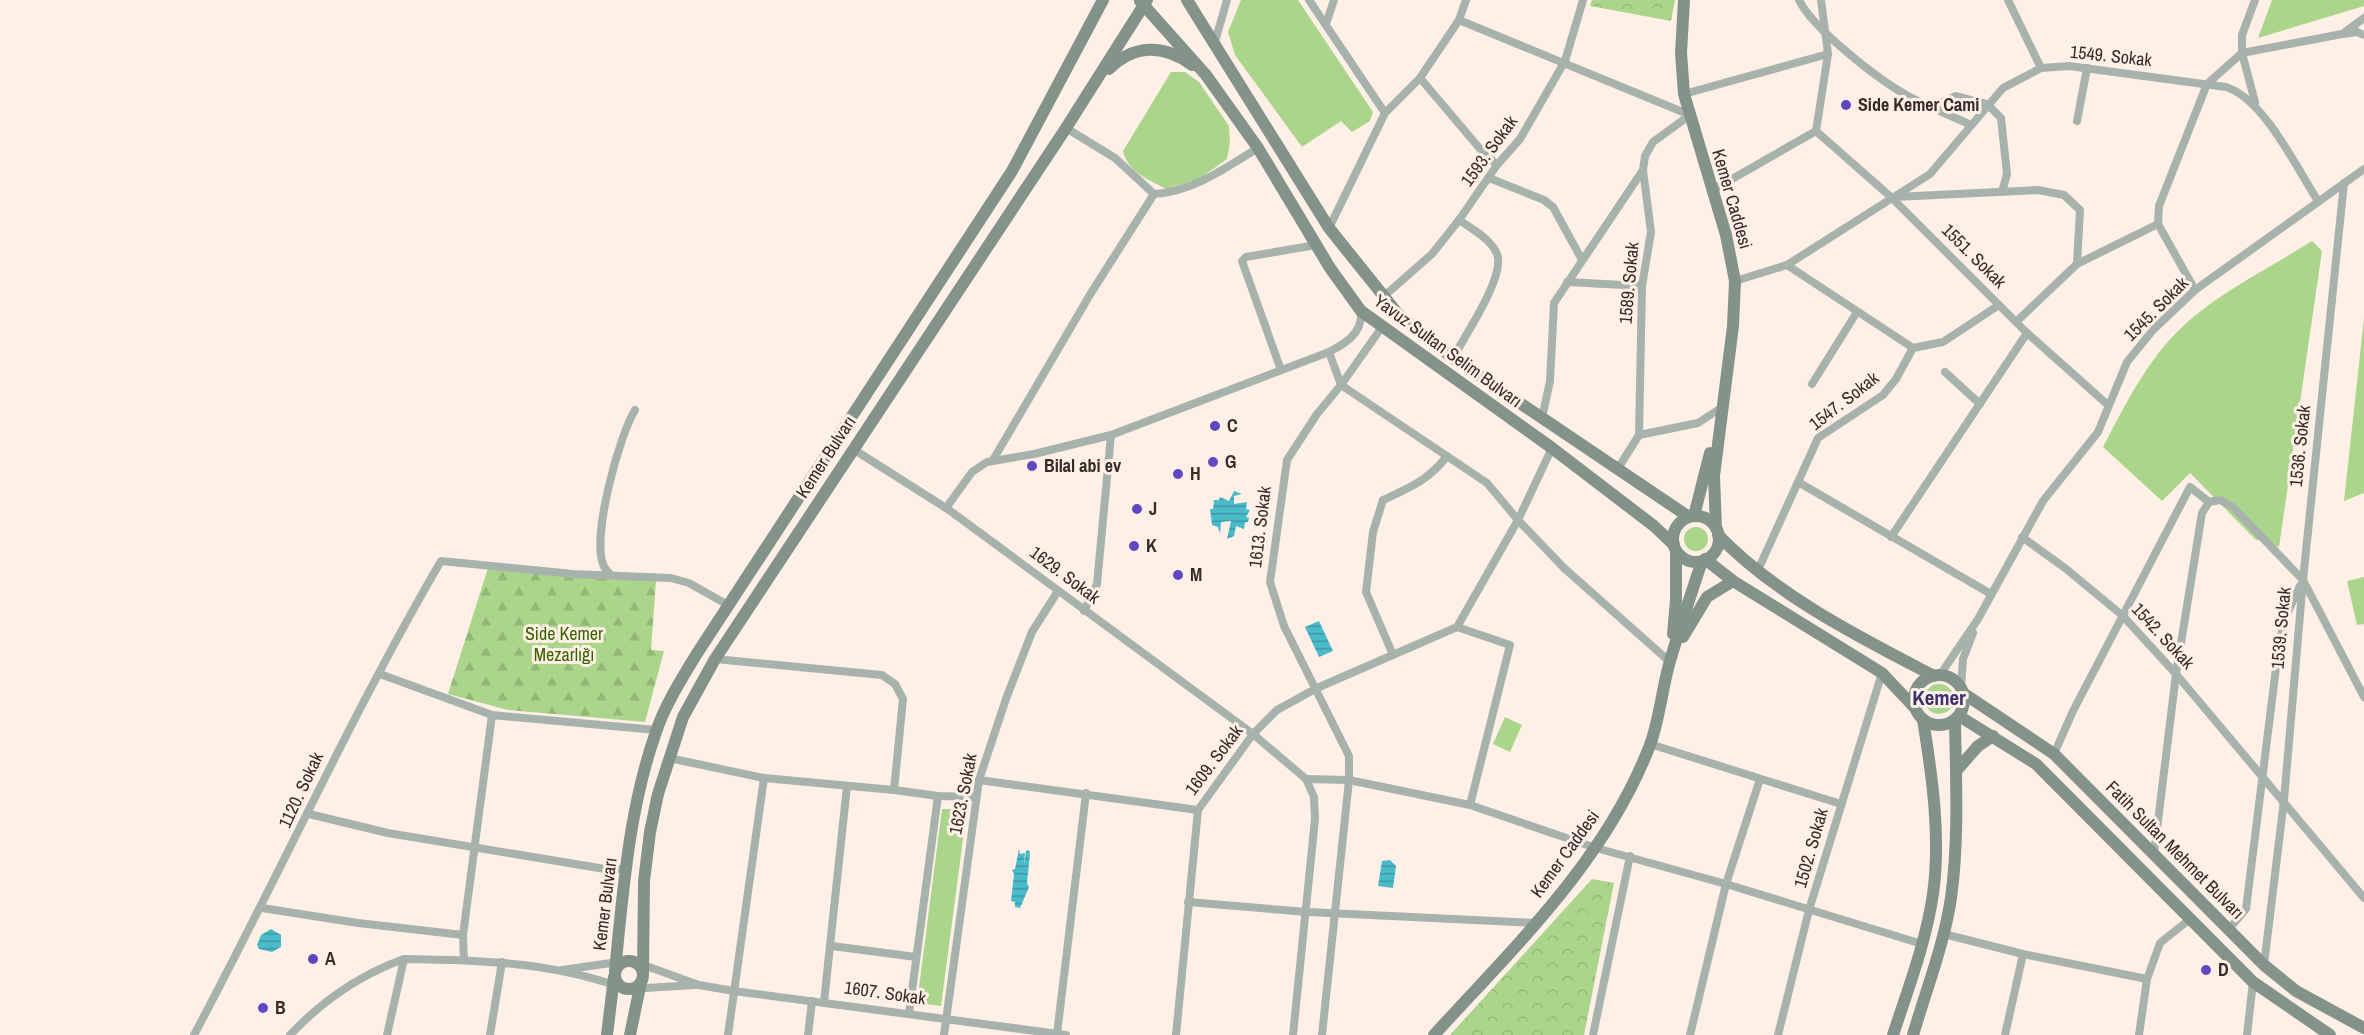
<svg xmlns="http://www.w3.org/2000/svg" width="2364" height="1035" font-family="'Archivo Narrow',sans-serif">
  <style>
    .grass { fill: #abd58a }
    .forest { fill: url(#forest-firs) }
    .park { fill: url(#park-crowns) }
    .water { fill: url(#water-rules) }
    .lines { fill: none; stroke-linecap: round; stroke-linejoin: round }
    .street { stroke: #a8b2ac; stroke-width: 8 }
    .secondary { stroke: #849389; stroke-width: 12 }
    .poi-dot { fill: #5f47bf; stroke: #fff0e7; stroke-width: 2 }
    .labels { text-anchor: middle; stroke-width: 6; stroke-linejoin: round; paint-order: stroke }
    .street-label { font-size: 18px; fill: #352c26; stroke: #fff0e7 }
    .poi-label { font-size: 18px; font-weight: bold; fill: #352c26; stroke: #fff0e7; text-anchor: start }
    .park-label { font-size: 18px; fill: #396300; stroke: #fff0e7 }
    .quarter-label { font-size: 21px; font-weight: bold; fill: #39306c; stroke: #fff0e7 }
  </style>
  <defs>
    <pattern id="forest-firs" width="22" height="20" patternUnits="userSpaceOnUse" patternTransform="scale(1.5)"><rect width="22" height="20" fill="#abd58a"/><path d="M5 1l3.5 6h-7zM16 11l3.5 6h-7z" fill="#94b777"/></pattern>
    <pattern id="park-crowns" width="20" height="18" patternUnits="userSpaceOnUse" patternTransform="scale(1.5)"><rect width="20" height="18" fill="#abd58a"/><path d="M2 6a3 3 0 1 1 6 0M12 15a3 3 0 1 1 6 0" fill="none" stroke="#94b777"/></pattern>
    <pattern id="water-rules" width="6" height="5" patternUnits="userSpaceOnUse" patternTransform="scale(1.5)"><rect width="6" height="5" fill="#4abbca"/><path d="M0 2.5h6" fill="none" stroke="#3e98a4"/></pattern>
  </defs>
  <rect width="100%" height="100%" fill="#fff0e7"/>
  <!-- grass -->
  <g class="grass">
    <polygon points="1241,0 1298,0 1373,112 1370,121 1352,132 1341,121 1302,147 1235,55 1228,32"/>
    <polygon points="2272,0 2364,0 2364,6 2258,38"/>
    <path d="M1171,72H1185L1199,82L1229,126L1230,142L1227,159L1199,179L1166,189C1149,180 1127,171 1123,151Z"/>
    <path d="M2312,241L2322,251L2279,547L2255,539L2190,473L2162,501L2103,447C2124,407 2145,364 2178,331C2215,294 2268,269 2312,241Z"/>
    <polygon points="2364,318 2364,493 2344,501"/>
    <circle cx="1696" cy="539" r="12"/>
    <polygon points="2364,577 2364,624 2357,625 2347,581"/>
    <circle cx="1939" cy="699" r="15"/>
    <polygon points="1505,717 1522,725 1510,752 1493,744"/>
    <polygon points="942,809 967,809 941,1006 917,1003"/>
  </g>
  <!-- forest -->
  <polygon class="forest" points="488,568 656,581 651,650 664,651 645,722 508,710 448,694"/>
  <!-- park -->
  <g class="park">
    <polygon points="1592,0 1675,0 1671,21 1590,6"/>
    <polygon points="1592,879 1614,883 1584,1035 1450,1035"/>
  </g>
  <!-- water -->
  <g class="water">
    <polygon points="1234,491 1242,494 1234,496 1234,504 1247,502 1246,509 1250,510 1246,517 1249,518 1248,522 1245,522 1244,529 1236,526 1234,536 1227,539 1231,521 1221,522 1220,534 1218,527 1212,525 1210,509 1213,509 1214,500 1219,500 1220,497 1229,501"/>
    <polygon points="1319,621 1333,651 1319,657 1305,627"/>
    <polygon points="1019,849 1020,854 1025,853 1024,867 1026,851 1029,850 1030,854 1027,883 1029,887 1020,908 1015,907 1015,902 1011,901 1014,874 1012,870 1015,869"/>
    <polygon points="1390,860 1396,866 1393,888 1378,886 1382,861"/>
    <polygon points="271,929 281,935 281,947 272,952 259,949 257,945 261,935"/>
  </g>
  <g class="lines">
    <!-- street -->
    <g class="street">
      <polyline points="1309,0 1385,113"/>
      <path d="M1799,0C1813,29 1879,80 1908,96C1928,107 1950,115 1971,125"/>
      <polyline points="2008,0 2041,68"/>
      <polyline points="1459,20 1690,115"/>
      <polyline points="1326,24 1334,0"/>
      <polyline points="2345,32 2364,18"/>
      <polyline points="1214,45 1227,0"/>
      <polyline points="1420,78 1481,150 1497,165"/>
      <polyline points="1684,94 1828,54"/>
      <polyline points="2255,102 2242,53 2342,34 2357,32 2364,35"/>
      <polyline points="1932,107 1956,96 1987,104 2001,118 2007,174 2002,192"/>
      <polyline points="2077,121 2087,68"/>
      <polyline points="1066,128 1115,158 1154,194"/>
      <polyline points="1816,131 1892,198 2027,333 2108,405"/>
      <polyline points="1816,131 1828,54 1821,0"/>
      <polyline points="1489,178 1544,200 1553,207 1581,258"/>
      <polyline points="2344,183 2303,580 2364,697"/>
      <polyline points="1711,191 1816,131"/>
      <polyline points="1895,197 2038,190 2064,195 2080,210 2077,264"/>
      <polyline points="2158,224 2159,206 2207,84 2242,53 2242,35 2255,0"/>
      <polyline points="1329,228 1385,113 1420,78 1459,20 1466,0"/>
      <polyline points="1787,265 1913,348"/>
      <path d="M1735,281L1787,265L1930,174L2003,88L2041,68L2069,66L2226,87C2264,99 2296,167 2318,201"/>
      <polyline points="1567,282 1642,286"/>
      <polyline points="1383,297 1432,254 1459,220 1497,165 1520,139 1565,61 1583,0"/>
      <polyline points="2016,322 2077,264 2158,224 2195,290"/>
      <polyline points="1329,352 1341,385 1487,483 1518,520 1564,568 1670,662"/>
      <path d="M1453,358C1464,337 1506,276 1497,254C1491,239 1472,229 1459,220"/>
      <polyline points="1281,370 1242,261 1246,257 1316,245"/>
      <polyline points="1945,372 1980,404"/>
      <polyline points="1812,384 1857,312"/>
      <polyline points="1542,418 1550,381 1554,303 1643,170"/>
      <polyline points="1639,435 1698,423 1721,408"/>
      <polyline points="853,449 949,510 1253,734 1306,779 1314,797 1315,819 1293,1035"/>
      <path d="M993,460L1091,293L1154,194C1194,191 1224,169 1258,148"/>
      <polyline points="1617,470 1639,435 1642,286 1651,232 1643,170 1645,156 1653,142 1690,115"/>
      <polyline points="1798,482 1991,594"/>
      <path d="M946,508L972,472L987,462L1034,454L1111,435L1329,352C1346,343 1363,333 1361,311"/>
      <polyline points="1891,537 2027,333"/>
      <polyline points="2022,537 2065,568 2123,616 2176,674 2364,898"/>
      <polyline points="1758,570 1818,438 1883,395 1896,379 1913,348 1943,342 1999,305"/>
      <path d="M611,575C608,572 604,568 603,564C592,535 619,436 635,410"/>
      <polyline points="1084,611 1097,584 1111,435"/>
      <polyline points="1457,627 1510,645 1470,805"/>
      <path d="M1393,655L1366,592L1373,532L1383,500C1409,488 1429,480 1447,456"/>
      <polyline points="715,659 882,675 895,684 903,699 894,790"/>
      <polyline points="380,674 492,715 656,730"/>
      <polyline points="1940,675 1978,619 2043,501 2098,432 2127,362 2153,330 2195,290 2364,169"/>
      <polyline points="1961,687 1963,659 1973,633"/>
      <polyline points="1650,744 1841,804"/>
      <polyline points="2054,754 2073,711 2190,487 2209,502"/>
      <polyline points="669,758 764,778 894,790 938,796 976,797"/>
      <polyline points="1306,779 1349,780 1470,805 1596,848 1726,884 1922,944"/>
      <polyline points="979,780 1198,810"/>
      <polyline points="309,814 388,833 605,869 626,869"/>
      <polyline points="2154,854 2176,674 2202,513 2209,502 2220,500 2233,507 2303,580"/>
      <polyline points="1188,902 1307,912 1535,923"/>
      <polyline points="262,908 358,923 463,935"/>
      <polyline points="2229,929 2246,909 2279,644 2285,618 2300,586"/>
      <polyline points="1944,934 2023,954 2147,979"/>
      <polyline points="832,946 916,957"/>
      <polyline points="464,960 463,935 492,715"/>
      <polyline points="635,962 699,985 734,991 1066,1035"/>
      <polyline points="2264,965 2284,800 2303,580"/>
      <polyline points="562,970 625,961"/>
      <polyline points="629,989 695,985"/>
      <polyline points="824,1002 847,786"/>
      <polyline points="909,1013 938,796"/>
      <polyline points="1057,1034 1086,793"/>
      <path d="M194,1035C278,878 351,715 441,561L573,574L671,578L689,583L728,605"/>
      <path d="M290,1035C323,1000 359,975 404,959"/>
      <path d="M387,1035L404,959C478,960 555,962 625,989"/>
      <polyline points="490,1035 502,962"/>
      <polyline points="728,1035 764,778"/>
      <polyline points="808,1035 812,1001"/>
      <polyline points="944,1035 979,780 1007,696 1032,632 1058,591"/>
      <polyline points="1176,1035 1198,810 1253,734 1277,710 1317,688 1457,627 1518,520 1552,448"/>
      <polyline points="1322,1035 1349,780 1349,756 1284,626 1270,582 1287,460 1317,414 1341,385 1382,327"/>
      <polyline points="1593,1035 1630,856"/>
      <polyline points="1690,1035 1726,884 1760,779"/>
      <polyline points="1778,1035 1809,910 1882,673"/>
      <polyline points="2005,1035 2023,954"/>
      <polyline points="2139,1035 2147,979 2160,943 2190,919"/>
      <polyline points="2247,1035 2253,982"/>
    </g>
    <!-- secondary -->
    <g class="secondary">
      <polyline points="1187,0 1329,228 1398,314 1453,358 1689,517"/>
      <polyline points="1684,0 1681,53 1684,94 1726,235 1735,281 1733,326 1714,476 1716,528"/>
      <polyline points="1140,1 1206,75 1258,148 1330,268 1361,311 1552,448 1654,526 1674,545"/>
      <path d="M1109,69C1134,44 1164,44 1192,65"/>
      <polyline points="1694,516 1710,453"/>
      <circle cx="1696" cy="539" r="23"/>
      <path d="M1718,535C1777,596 1859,637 1934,676"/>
      <polyline points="1705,559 1733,581 1882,673 1915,708"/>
      <polyline points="1673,634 1676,600 1676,551"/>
      <polyline points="1683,637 1707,597 1733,581"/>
      <circle cx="1939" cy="700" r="25"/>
      <polyline points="1963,693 2054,754 2264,965 2296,991 2364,1028"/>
      <polyline points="1959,716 2036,764 2253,982 2330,1035"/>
      <polyline points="1956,771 1978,746 1993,736"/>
      <circle cx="629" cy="975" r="14"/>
      <path d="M615,971C623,891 629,808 656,732C665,705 681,680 696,655L1012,171L1103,0"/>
      <polyline points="643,974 644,881 650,832 658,794 683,717 715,659 1066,128 1147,0"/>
      <polyline points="607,1035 614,977"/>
      <polyline points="630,1035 641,982"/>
      <path d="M1434,1035C1515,946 1606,860 1650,745C1660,718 1662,688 1670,661C1680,627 1691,594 1702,561"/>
      <path d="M1893,1035C1908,989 1926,942 1933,894C1941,837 1932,775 1923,720"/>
      <path d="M1913,1035C1926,990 1944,945 1951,898C1959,840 1956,779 1955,720"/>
    </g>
  </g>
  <!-- markers -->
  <g class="poi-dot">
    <circle cx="1846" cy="105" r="6"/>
    <circle cx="1215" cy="426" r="6"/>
    <circle cx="1213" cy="462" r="6"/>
    <circle cx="1032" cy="466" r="6"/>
    <circle cx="1178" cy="474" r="6"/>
    <circle cx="1137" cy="509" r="6"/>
    <circle cx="1134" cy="546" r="6"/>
    <circle cx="1178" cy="575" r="6"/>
    <circle cx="313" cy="959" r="6"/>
    <circle cx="2206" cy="970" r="6"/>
    <circle cx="263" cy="1008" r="6"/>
  </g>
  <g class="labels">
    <!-- street labels -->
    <g class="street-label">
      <text transform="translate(2111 56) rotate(6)" y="6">1549. Sokak</text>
      <text transform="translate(1489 151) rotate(-54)" y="6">1593. Sokak</text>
      <text transform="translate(1732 199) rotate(74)" y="6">Kemer Caddesi</text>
      <text transform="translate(1974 256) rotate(45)" y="6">1551. Sokak</text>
      <text transform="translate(1629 283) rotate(-85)" y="6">1589. Sokak</text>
      <text transform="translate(2156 309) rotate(-45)" y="6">1545. Sokak</text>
      <text transform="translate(1448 351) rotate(36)" y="6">Yavuz Sultan Selim Bulvarı</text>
      <text transform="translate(1844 401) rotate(-38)" y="6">1547. Sokak</text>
      <text transform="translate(2300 446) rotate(-84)" y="6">1536. Sokak</text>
      <text transform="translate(826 457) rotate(-57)" y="6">Kemer Bulvarı</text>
      <text transform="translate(1260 527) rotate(-83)" y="6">1613. Sokak</text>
      <text transform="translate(1065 575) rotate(37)" y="6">1629. Sokak</text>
      <text transform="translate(2281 628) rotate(-85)" y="6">1539. Sokak</text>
      <text transform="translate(2163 636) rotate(47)" y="6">1542. Sokak</text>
      <text transform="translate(1214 760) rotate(-53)" y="6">1609. Sokak</text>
      <text transform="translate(301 790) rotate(-65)" y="6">1120. Sokak</text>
      <text transform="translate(963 794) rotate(-79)" y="6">1623. Sokak</text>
      <text transform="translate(1811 848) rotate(-74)" y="6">1502. Sokak</text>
      <text transform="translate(2175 850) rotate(45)" y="6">Fatih Sultan Mehmet Bulvarı</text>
      <text transform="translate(1565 854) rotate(-54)" y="6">Kemer Caddesi</text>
      <text transform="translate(605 904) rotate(-83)" y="6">Kemer Bulvarı</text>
      <text transform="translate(885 993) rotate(8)" y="6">1607. Sokak</text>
    </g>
    <!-- poi labels -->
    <g class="poi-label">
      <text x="1858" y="111">Side Kemer Cami</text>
      <text x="1227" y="432">C</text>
      <text x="1225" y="468">G</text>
      <text x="1044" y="472">Bilal abi ev</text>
      <text x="1190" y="480">H</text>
      <text x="1149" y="515">J</text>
      <text x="1146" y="552">K</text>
      <text x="1190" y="581">M</text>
      <text x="325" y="965">A</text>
      <text x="2218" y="976">D</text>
      <text x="275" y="1014">B</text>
    </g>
    <!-- park labels -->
    <g class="park-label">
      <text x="564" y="640">Side Kemer<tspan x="564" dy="21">Mezarlığı</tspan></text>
    </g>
    <!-- quarter labels -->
    <g class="quarter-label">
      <text x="1939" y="705">Kemer</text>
    </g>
  </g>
</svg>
